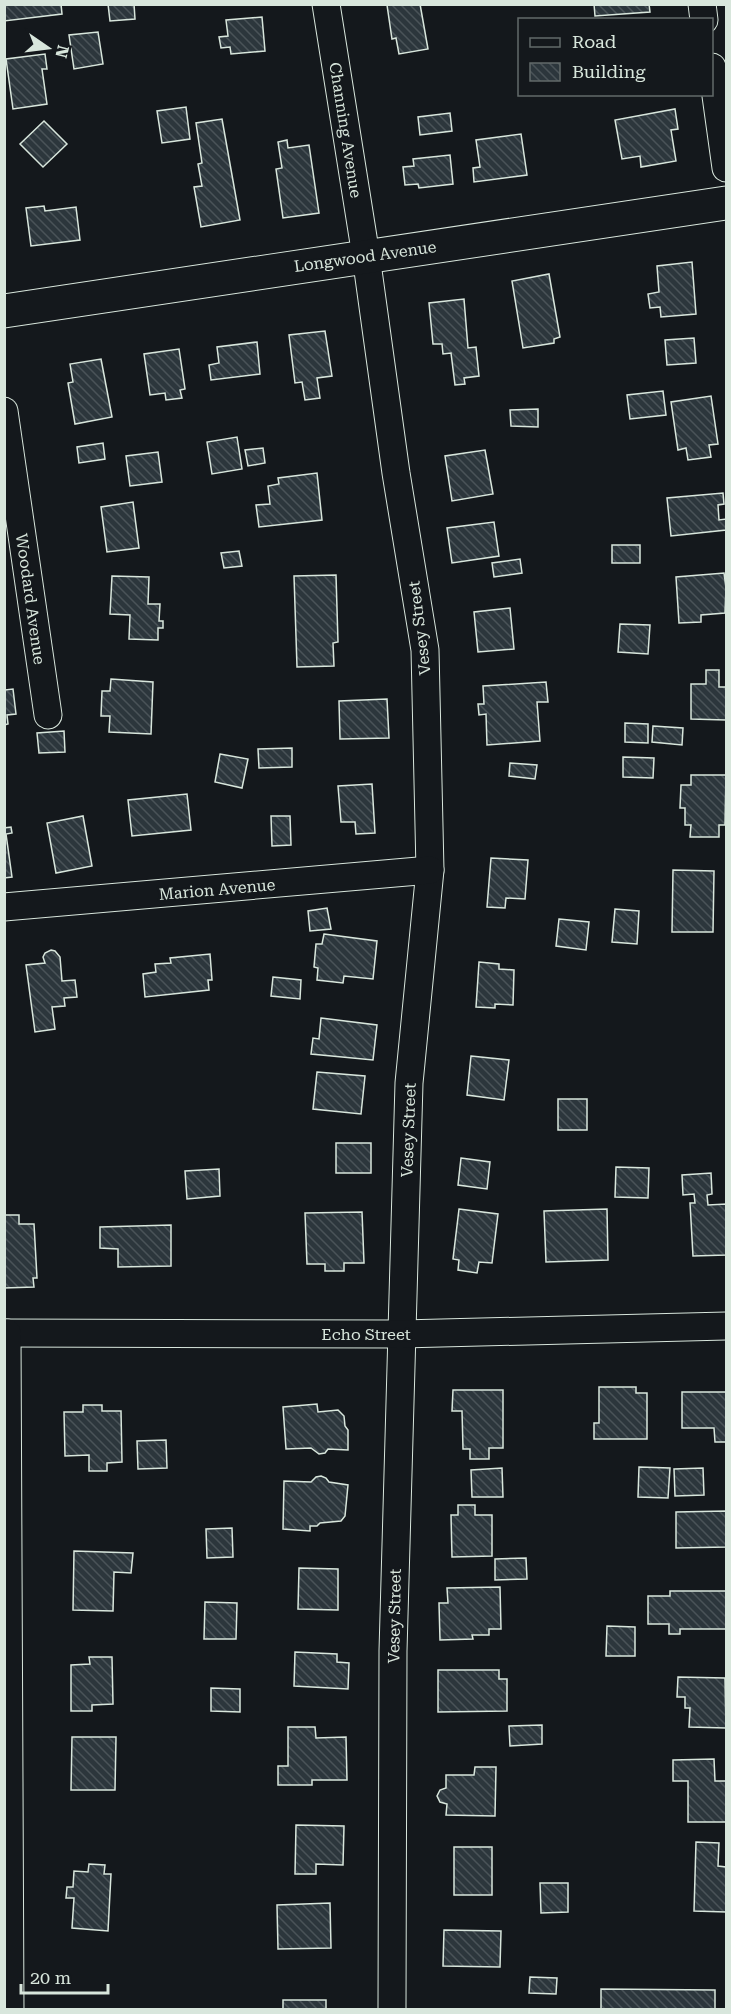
<svg xmlns="http://www.w3.org/2000/svg" width="731" height="2014" font-family="'Roboto Serif',serif">
  <style>
    .building { fill: url(#building-back-hatch); stroke: #d8e6dc; stroke-width: 1.5 }
    .lines { fill: none; stroke-linecap: round; stroke-linejoin: round }
    .street-casing { stroke: #d8e6dc; stroke-width: 29 }
    .secondary-casing { stroke: #d8e6dc; stroke-width: 35 }
    .street { stroke: #14181c; stroke-width: 27 }
    .secondary { stroke: #14181c; stroke-width: 33 }
    .labels { text-anchor: middle; stroke-width: 4.5; stroke-linejoin: round; paint-order: stroke }
    .street-label { font-size: 16px; fill: #d8e6dc; stroke: #14181c }
  </style>
  <defs>
    <pattern id="building-back-hatch" width="6" height="6" patternUnits="userSpaceOnUse" patternTransform="scale(1.5)"><rect width="6" height="6" fill="#2c363c"/><path d="M-1 5l2 2M0 0l6 6M5-1l2 2" fill="none" stroke="#4a5358"/></pattern>
  </defs>
  <rect width="100%" height="100%" fill="#14181c"/>
  <!-- building -->
  <g class="building">
    <polygon points="4,4 61,4 62,14 4,21"/>
    <polygon points="108,4 134,4 135,19 110,21"/>
    <polygon points="420,4 428,49 399,54 396,38 392,39 387,5"/>
    <polygon points="594,4 649,4 650,12 595,16"/>
    <polygon points="262,17 265,51 231,54 230,47 221,48 219,37 228,36 226,20"/>
    <polygon points="98,32 103,64 74,69 69,35"/>
    <polygon points="45,54 47,69 42,69 47,104 13,109 6,59"/>
    <polygon points="186,107 190,139 162,143 157,111"/>
    <polygon points="675,109 678,129 671,130 676,161 641,167 640,156 622,159 615,120"/>
    <polygon points="450,113 452,131 420,135 418,117"/>
    <polygon points="222,119 240,220 201,227 194,187 202,186 198,164 202,163 196,123"/>
    <polygon points="44,121 67,144 43,167 20,144"/>
    <polygon points="521,134 527,175 474,182 473,168 480,167 476,140"/>
    <polygon points="287,140 288,148 309,145 319,213 283,218 276,169 282,168 278,142"/>
    <polygon points="450,155 453,184 419,188 418,184 405,185 403,167 414,166 413,159"/>
    <polygon points="44,206 45,211 76,207 80,240 31,246 26,208"/>
    <polygon points="692,262 696,314 661,317 660,307 650,308 648,294 659,292 657,266"/>
    <polygon points="549,274 560,337 554,339 554,343 523,348 512,281"/>
    <polygon points="464,299 468,348 476,347 479,376 464,378 465,384 455,385 451,353 443,354 442,344 433,344 429,303"/>
    <polygon points="325,331 332,376 317,378 320,398 305,400 302,382 295,383 289,335"/>
    <polygon points="694,338 696,363 667,365 665,340"/>
    <polygon points="257,342 260,374 211,380 209,365 219,363 217,347"/>
    <polygon points="179,349 185,389 180,390 182,398 166,400 165,393 150,395 144,354"/>
    <polygon points="101,359 112,417 75,424 68,383 73,382 70,364"/>
    <polygon points="663,391 666,415 630,419 627,395"/>
    <polygon points="711,396 718,444 709,445 711,457 688,460 686,448 678,450 671,402"/>
    <polygon points="538,409 538,427 511,426 510,410"/>
    <polygon points="237,437 242,469 212,474 207,442"/>
    <polygon points="103,443 105,459 79,463 77,447"/>
    <polygon points="263,448 265,463 248,466 245,450"/>
    <polygon points="485,450 493,494 452,501 445,456"/>
    <polygon points="158,452 162,482 130,486 126,456"/>
    <polygon points="317,473 322,520 259,527 256,505 270,504 268,486 279,484 278,478"/>
    <polygon points="723,493 724,504 718,505 719,520 726,519 726,530 671,536 667,498"/>
    <polygon points="133,502 139,548 107,552 101,507"/>
    <polygon points="494,522 499,556 452,563 447,528"/>
    <rect x="612" y="545" width="28" height="18"/>
    <polygon points="239,551 242,566 224,568 221,553"/>
    <polygon points="520,559 522,573 494,577 492,563"/>
    <polygon points="724,573 726,588 725,613 701,615 701,622 679,623 676,577"/>
    <polygon points="336,575 338,642 333,643 334,666 297,667 294,576"/>
    <polygon points="112,576 149,577 148,604 160,604 159,621 163,621 163,628 158,628 158,640 129,639 130,615 110,614"/>
    <polygon points="510,608 514,649 478,652 474,612"/>
    <polygon points="620,624 650,625 648,654 618,652"/>
    <polygon points="706,670 719,670 719,687 726,687 726,720 691,719 691,684 706,684"/>
    <polygon points="111,679 153,682 151,734 109,732 110,716 101,716 102,691 110,691"/>
    <polygon points="546,682 548,702 537,702 540,741 487,745 486,714 479,715 478,704 484,704 483,686"/>
    <polygon points="4,687 5,690 13,689 16,714 7,715 8,724 4,725"/>
    <polygon points="387,699 389,738 340,739 339,701"/>
    <polygon points="625,723 648,724 648,743 625,742"/>
    <polygon points="653,726 683,728 682,745 652,742"/>
    <polygon points="64,731 65,752 39,753 37,733"/>
    <polygon points="292,748 292,767 259,768 258,749"/>
    <polygon points="220,754 248,759 242,788 215,782"/>
    <polygon points="623,757 654,758 653,778 623,777"/>
    <polygon points="510,763 537,765 535,779 509,776"/>
    <polygon points="691,775 726,775 725,825 719,825 719,837 690,837 691,825 685,825 685,808 680,808 681,785 691,785"/>
    <polygon points="372,784 375,833 356,834 355,822 341,822 338,786"/>
    <polygon points="187,794 191,830 132,836 128,800"/>
    <polygon points="83,816 92,866 56,873 47,823"/>
    <polygon points="271,816 290,816 291,845 272,846"/>
    <polygon points="11,827 12,833 6,834 12,877 4,878 4,828"/>
    <polygon points="491,858 528,860 525,899 506,898 505,908 487,907"/>
    <polygon points="673,870 714,871 713,932 672,932"/>
    <polygon points="327,908 331,929 310,931 308,911"/>
    <polygon points="615,909 639,911 637,944 612,942"/>
    <polygon points="559,919 589,922 586,950 556,946"/>
    <polygon points="324,934 377,941 373,979 344,976 343,983 317,980 318,968 314,967 316,944 322,944"/>
    <polygon points="51,950 55,951 60,957 62,981 75,980 77,997 64,998 65,1006 52,1007 55,1029 35,1032 26,965 45,963 43,957 45,953"/>
    <polygon points="210,954 212,980 208,980 209,990 145,997 143,974 156,972 155,964 171,963 170,958"/>
    <polygon points="479,962 499,964 499,969 514,970 513,1005 495,1004 495,1008 476,1007"/>
    <polygon points="273,977 301,980 300,999 271,996"/>
    <polygon points="321,1018 377,1025 373,1060 311,1054 313,1038 319,1039"/>
    <polygon points="471,1056 509,1060 504,1100 467,1095"/>
    <polygon points="317,1072 365,1076 361,1114 313,1109"/>
    <rect x="558" y="1099" width="29" height="31"/>
    <rect x="336" y="1143" width="35" height="30"/>
    <polygon points="461,1158 490,1162 487,1189 458,1185"/>
    <polygon points="616,1167 649,1168 648,1198 615,1197"/>
    <polygon points="219,1169 220,1196 187,1199 185,1171"/>
    <polygon points="711,1173 712,1194 707,1195 708,1205 726,1204 726,1255 693,1256 690,1203 695,1203 694,1194 683,1195 682,1175"/>
    <polygon points="459,1209 498,1214 492,1263 479,1262 477,1273 458,1270 459,1260 453,1259"/>
    <polygon points="607,1209 608,1260 546,1262 544,1211"/>
    <polygon points="362,1212 364,1263 344,1263 344,1271 325,1271 325,1264 307,1264 305,1213"/>
    <polygon points="4,1215 19,1215 19,1224 34,1224 37,1278 33,1278 34,1287 4,1288"/>
    <polygon points="171,1225 171,1266 118,1267 118,1249 100,1248 100,1227"/>
    <polygon points="599,1387 636,1387 636,1393 647,1393 647,1439 594,1439 594,1423 599,1423"/>
    <polygon points="453,1390 503,1390 503,1448 489,1448 489,1459 470,1459 470,1449 463,1449 462,1411 452,1411"/>
    <polygon points="682,1392 726,1392 726,1442 715,1442 714,1428 682,1428"/>
    <polygon points="317,1404 318,1412 338,1410 344,1416 345,1426 348,1430 348,1450 328,1449 325,1453 319,1454 311,1448 286,1449 283,1407"/>
    <polygon points="83,1405 102,1405 102,1411 121,1411 122,1462 107,1463 107,1471 89,1471 89,1455 65,1456 64,1412 83,1412"/>
    <polygon points="166,1440 167,1468 138,1469 137,1441"/>
    <polygon points="639,1467 670,1468 668,1498 638,1497"/>
    <polygon points="502,1468 503,1497 472,1497 471,1470"/>
    <polygon points="703,1468 704,1495 675,1496 674,1469"/>
    <polygon points="321,1476 326,1478 329,1482 348,1485 345,1516 341,1521 320,1523 317,1526 310,1526 310,1531 283,1529 284,1481 311,1482 316,1477"/>
    <polygon points="458,1505 475,1505 475,1515 492,1515 492,1556 452,1557 451,1515 458,1515"/>
    <polygon points="726,1511 726,1547 676,1548 676,1512"/>
    <polygon points="232,1528 233,1557 207,1558 206,1529"/>
    <polygon points="74,1551 133,1553 131,1573 114,1572 113,1611 73,1610"/>
    <polygon points="526,1558 527,1579 495,1580 495,1559"/>
    <polygon points="299,1568 338,1569 338,1610 298,1609"/>
    <polygon points="500,1587 501,1629 489,1629 489,1635 472,1635 473,1639 440,1640 439,1603 448,1603 447,1588"/>
    <polygon points="670,1591 726,1591 726,1629 680,1629 680,1634 669,1634 669,1624 648,1624 648,1596 670,1596"/>
    <polygon points="205,1602 237,1603 236,1639 204,1639"/>
    <polygon points="607,1626 635,1627 635,1656 606,1656"/>
    <polygon points="295,1652 337,1654 337,1662 349,1663 348,1689 294,1686"/>
    <polygon points="89,1657 112,1657 113,1704 92,1705 92,1711 71,1711 71,1665 90,1664"/>
    <polygon points="438,1670 499,1670 499,1679 507,1679 507,1711 438,1712"/>
    <polygon points="678,1677 725,1678 726,1728 689,1727 690,1708 685,1708 685,1697 677,1697"/>
    <polygon points="211,1688 240,1689 240,1712 211,1711"/>
    <polygon points="542,1725 542,1744 510,1746 509,1726"/>
    <polygon points="288,1727 315,1727 316,1738 346,1737 347,1780 312,1780 312,1785 278,1785 278,1766 288,1766"/>
    <polygon points="72,1737 116,1737 115,1790 71,1790"/>
    <polygon points="714,1759 715,1781 726,1781 726,1822 688,1822 688,1781 673,1781 673,1760"/>
    <polygon points="475,1767 496,1767 495,1816 446,1815 447,1804 440,1802 437,1796 440,1790 446,1788 446,1775 474,1775"/>
    <polygon points="296,1825 344,1826 343,1865 316,1864 316,1874 295,1874"/>
    <polygon points="696,1842 719,1843 718,1866 726,1867 726,1912 694,1911"/>
    <rect x="454" y="1847" width="38" height="48"/>
    <polygon points="89,1864 105,1865 104,1874 111,1874 108,1931 72,1928 74,1898 66,1898 67,1887 73,1887 74,1871 88,1872"/>
    <polygon points="540,1883 568,1883 568,1912 541,1913"/>
    <polygon points="330,1903 331,1948 278,1949 277,1905"/>
    <polygon points="444,1930 501,1931 500,1967 443,1966"/>
    <polygon points="530,1977 557,1978 556,1994 529,1993"/>
    <polygon points="601,1989 715,1990 715,2010 601,2010"/>
    <rect x="283" y="2000" width="43" height="10"/>
  </g>
  <g class="lines">
    <!-- street casing -->
    <g class="street-casing">
      <g id="street">
        <polyline points="326,4 366,256 396,473 425,650 430,870 409,1083 393,1651 392,2010"/>
        <polyline points="702,4 704,20"/>
        <polyline points="712,67 726,168"/>
        <polyline points="4,411 48,715"/>
        <polyline points="4,907 430,870"/>
        <polyline points="4,1333 402,1334 726,1326"/>
        <polyline points="7,1333 10,2010"/>
      </g>
    </g>
    <!-- secondary casing -->
    <g class="secondary-casing">
      <polyline id="secondary" points="4,311 726,203"/>
    </g>
    <!-- street -->
    <use href="#street" class="street"/>
    <!-- secondary -->
    <use href="#secondary" class="secondary"/>
  </g>
  <g class="labels">
    <!-- street labels -->
    <g class="street-label">
      <text transform="translate(346 130) rotate(81)" y="6">Channing Avenue</text>
      <text transform="translate(365 256) rotate(-8)" y="6">Longwood Avenue</text>
      <text transform="translate(31 599) rotate(82)" y="6">Woodard Avenue</text>
      <text transform="translate(419 628) rotate(-97)" y="6">Vesey Street</text>
      <text transform="translate(217 889) rotate(-5)" y="6">Marion Avenue</text>
      <text transform="translate(408 1130) rotate(-88)" y="6">Vesey Street</text>
      <text x="366" y="1340">Echo Street</text>
      <text transform="translate(394 1616) rotate(-89)" y="6">Vesey Street</text>
    </g>
  </g>
  <!-- border -->
  <rect width="731" height="2014" fill="none" stroke="#d8e6dc" stroke-width="12"/>
  <!-- legend -->
  <rect x="518" y="18" width="195" height="78" fill="#14181c" stroke="#626a69" stroke-width="1.5"/>
  <rect x="530" y="38" width="30" height="9" fill="#14181c" stroke="#626a69" stroke-width="1.5"/>
  <text x="572" y="48" font-size="18" fill="#d8e6dc">Road</text>
  <rect x="530" y="63" width="30" height="18" fill="url(#building-back-hatch)" stroke="#626a69" stroke-width="1.5"/>
  <text x="572" y="78" font-size="18" fill="#d8e6dc">Building</text>
  <!-- north arrow -->
  <g transform="translate(48 48) rotate(104)" stroke="#14181c" stroke-width="4.5" paint-order="stroke">
  <path d="M0-4.5L10 22L0 15L-10 22Z" fill="#d8e6dc"/>
  <text y="-9" font-size="16" font-weight="bold" text-anchor="middle" fill="#d8e6dc">N</text>
  </g>
  <!-- scale -->
  <path d="M21 1984v9h87v-9" fill="none" stroke="#d8e6dc" stroke-width="3"/>
  <text x="30" y="1984" font-size="18" fill="#d8e6dc" stroke="#14181c" stroke-width="4.5" paint-order="stroke">20 m</text>
</svg>
